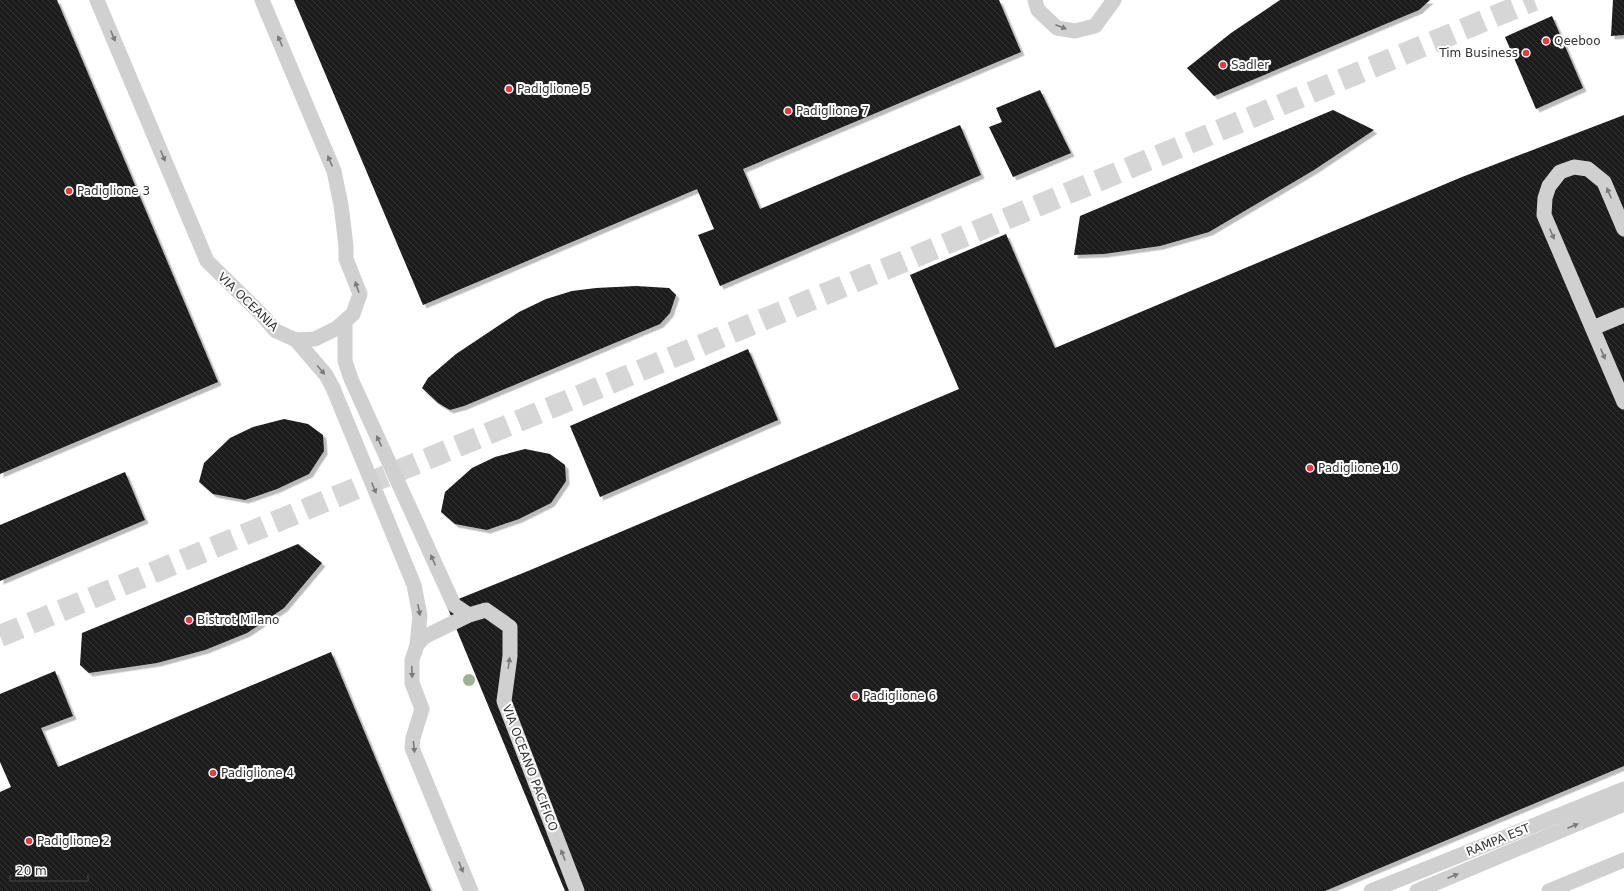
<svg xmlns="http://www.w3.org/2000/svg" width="1624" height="891" font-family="'DejaVu Sans',sans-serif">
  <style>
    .building { fill: url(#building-back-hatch); filter: url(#shadow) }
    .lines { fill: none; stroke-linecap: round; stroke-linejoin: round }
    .pedestrian-tunnel { stroke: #d6d6d6; stroke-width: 22; stroke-dasharray: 22 11; stroke-linecap: butt }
    .service { stroke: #d0d0d0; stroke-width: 15 }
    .tree { fill: #a2b095 }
    .oneway { fill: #7a7a7a }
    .poi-dot { fill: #e63946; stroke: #fff; stroke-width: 1.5 }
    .labels { text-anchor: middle; stroke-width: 4; stroke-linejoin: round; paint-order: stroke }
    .poi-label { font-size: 12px; fill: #333; stroke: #fff; text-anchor: start }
    .street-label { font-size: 12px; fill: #333; stroke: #fff }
  </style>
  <defs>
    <pattern id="building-back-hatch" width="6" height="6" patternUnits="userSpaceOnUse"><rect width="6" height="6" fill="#1a1a1a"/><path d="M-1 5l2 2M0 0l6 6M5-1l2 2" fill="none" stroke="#333"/></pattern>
    <filter id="shadow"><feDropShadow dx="3.5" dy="3.5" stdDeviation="0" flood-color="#0004"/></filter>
  </defs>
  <rect width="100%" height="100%" fill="#fff"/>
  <!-- building -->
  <g class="building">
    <polygon points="0,0 57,0 218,382 0,474"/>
    <polygon points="294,0 999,0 1021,52 743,169 760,209 960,125 981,175 720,286 698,235 714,229 697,189 423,305"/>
    <polygon points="1280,0 1430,0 1419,10 1214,96 1187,68 1231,33"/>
    <polygon points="1613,0 1624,0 1624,35 1611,36"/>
    <polygon points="1552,16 1583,88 1536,109 1505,37"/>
    <polygon points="1040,90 1071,153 1013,177 989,127 1002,122 996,108"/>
    <polygon points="1333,110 1374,130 1314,170 1209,232 1160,246 1104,254 1074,255 1080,216"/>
    <polygon points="1624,115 1624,766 1325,891 565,891 446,604 528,571 959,389 910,275 1006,234 1055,348 1462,177"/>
    <polygon points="636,286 669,288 676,295 670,313 660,324 464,406 450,410 438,403 422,388 428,378 456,354 519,312 546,299 572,291 596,288"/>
    <polygon points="748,349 778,420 600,497 570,426"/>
    <polygon points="284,419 308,424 323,435 324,451 309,474 277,489 245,500 213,494 199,482 204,463 230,438 253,427"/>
    <polygon points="525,449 550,454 565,465 566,481 551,503 519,519 487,530 455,524 441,512 445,492 472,468 495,457"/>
    <polygon points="125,472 145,520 0,581 0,525"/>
    <polygon points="298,544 322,563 284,608 247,633 205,650 157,663 89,673 80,665 82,633"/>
    <polygon points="331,652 431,891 0,891 0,792 11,787 0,762 0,694 55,671 73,716 41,728 58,767"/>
  </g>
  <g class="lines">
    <!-- pedestrian-tunnel -->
    <polyline class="pedestrian-tunnel" points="0,636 1534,0"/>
    <!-- service -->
    <g class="service">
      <polyline points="97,0 207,261 262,315 276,331 296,340 315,339 337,328 353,314 360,294 346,259 346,246 341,205 334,171 262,0"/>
      <polyline points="1035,0 1038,10 1057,28 1075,31 1095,26 1114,0"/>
      <polyline points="1624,229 1604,182 1588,169 1574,167 1560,172 1549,186 1545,198 1544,215 1624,402"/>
      <polyline points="345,321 345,361 351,379 454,605 469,615"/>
      <polyline points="1593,328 1624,315"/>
      <polyline points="296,340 326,375 333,388 414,585 420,616 417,645"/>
      <polyline points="471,891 412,748 413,738 422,709 412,683 412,660 417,645 424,637 469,615 486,610 510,627 510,656 504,701 577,891"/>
      <polyline points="1371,891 1624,789"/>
      <polyline points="1417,891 1624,804"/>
      <polyline points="1549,891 1624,860"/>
    </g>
  </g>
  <!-- trees -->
  <circle class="tree" cx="469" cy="680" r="6"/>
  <!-- one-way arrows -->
  <defs><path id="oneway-solid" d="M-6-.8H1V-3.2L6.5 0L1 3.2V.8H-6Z"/></defs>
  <g class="oneway">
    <use href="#oneway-solid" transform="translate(1061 27) rotate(21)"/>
    <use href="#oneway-solid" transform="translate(113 36) rotate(67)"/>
    <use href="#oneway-solid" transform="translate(280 41) rotate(-113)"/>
    <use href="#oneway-solid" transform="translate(163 156) rotate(67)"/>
    <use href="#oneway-solid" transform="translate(330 161) rotate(-113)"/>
    <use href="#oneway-solid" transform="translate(1609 193) rotate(-113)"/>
    <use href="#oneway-solid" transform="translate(1552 234) rotate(67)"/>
    <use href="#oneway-solid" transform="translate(357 287) rotate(-109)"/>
    <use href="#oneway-solid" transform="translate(1603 354) rotate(67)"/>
    <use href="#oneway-solid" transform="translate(321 370) rotate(49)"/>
    <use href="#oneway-solid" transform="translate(379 441) rotate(-115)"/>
    <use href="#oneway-solid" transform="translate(374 488) rotate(68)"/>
    <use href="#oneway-solid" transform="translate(433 560) rotate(-114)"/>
    <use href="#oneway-solid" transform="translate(419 610) rotate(79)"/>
    <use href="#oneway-solid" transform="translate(509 663) rotate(-82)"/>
    <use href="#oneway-solid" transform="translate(412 672) rotate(88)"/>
    <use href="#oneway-solid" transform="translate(414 747) rotate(84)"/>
    <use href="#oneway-solid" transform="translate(1573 826) rotate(-23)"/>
    <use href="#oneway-solid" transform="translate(563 855) rotate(-111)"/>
    <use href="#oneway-solid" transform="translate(461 867) rotate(68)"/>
    <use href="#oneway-solid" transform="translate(1453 876) rotate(-23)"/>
  </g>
  <!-- markers -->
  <g class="poi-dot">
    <circle cx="1546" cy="41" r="4"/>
    <circle cx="1526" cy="53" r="4"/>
    <circle cx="1223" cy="65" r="4"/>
    <circle cx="509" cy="89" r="4"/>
    <circle cx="788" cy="111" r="4"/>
    <circle cx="69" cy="191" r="4"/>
    <circle cx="1310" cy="468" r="4"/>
    <circle cx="189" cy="620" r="4"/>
    <circle cx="855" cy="696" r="4"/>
    <circle cx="213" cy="773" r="4"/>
    <circle cx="29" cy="841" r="4"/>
  </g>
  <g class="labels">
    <!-- poi labels -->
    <g class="poi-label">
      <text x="1554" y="45">Qeeboo</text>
      <text x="1518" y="57" text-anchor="end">Tim Business</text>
      <text x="1231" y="69">Sadler</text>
      <text x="517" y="93">Padiglione 5</text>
      <text x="796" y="115">Padiglione 7</text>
      <text x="77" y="195">Padiglione 3</text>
      <text x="1318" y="472">Padiglione 10</text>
      <text x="197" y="624">Bistrot Milano</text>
      <text x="863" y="700">Padiglione 6</text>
      <text x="221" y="777">Padiglione 4</text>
      <text x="37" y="845">Padiglione 2</text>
    </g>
    <!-- street labels -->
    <g class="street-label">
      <text transform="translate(248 302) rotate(44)" y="4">VIA OCEANIA</text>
      <text transform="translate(530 768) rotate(69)" y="4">VIA OCEANO PACIFICO</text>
      <text transform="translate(1498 840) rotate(-22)" y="4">RAMPA EST</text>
    </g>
  </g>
  <!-- scale -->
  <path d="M10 875v6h78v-6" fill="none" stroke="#333333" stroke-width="2"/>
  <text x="16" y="875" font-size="12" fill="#333333" stroke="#ffffff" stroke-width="3" paint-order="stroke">20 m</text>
</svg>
